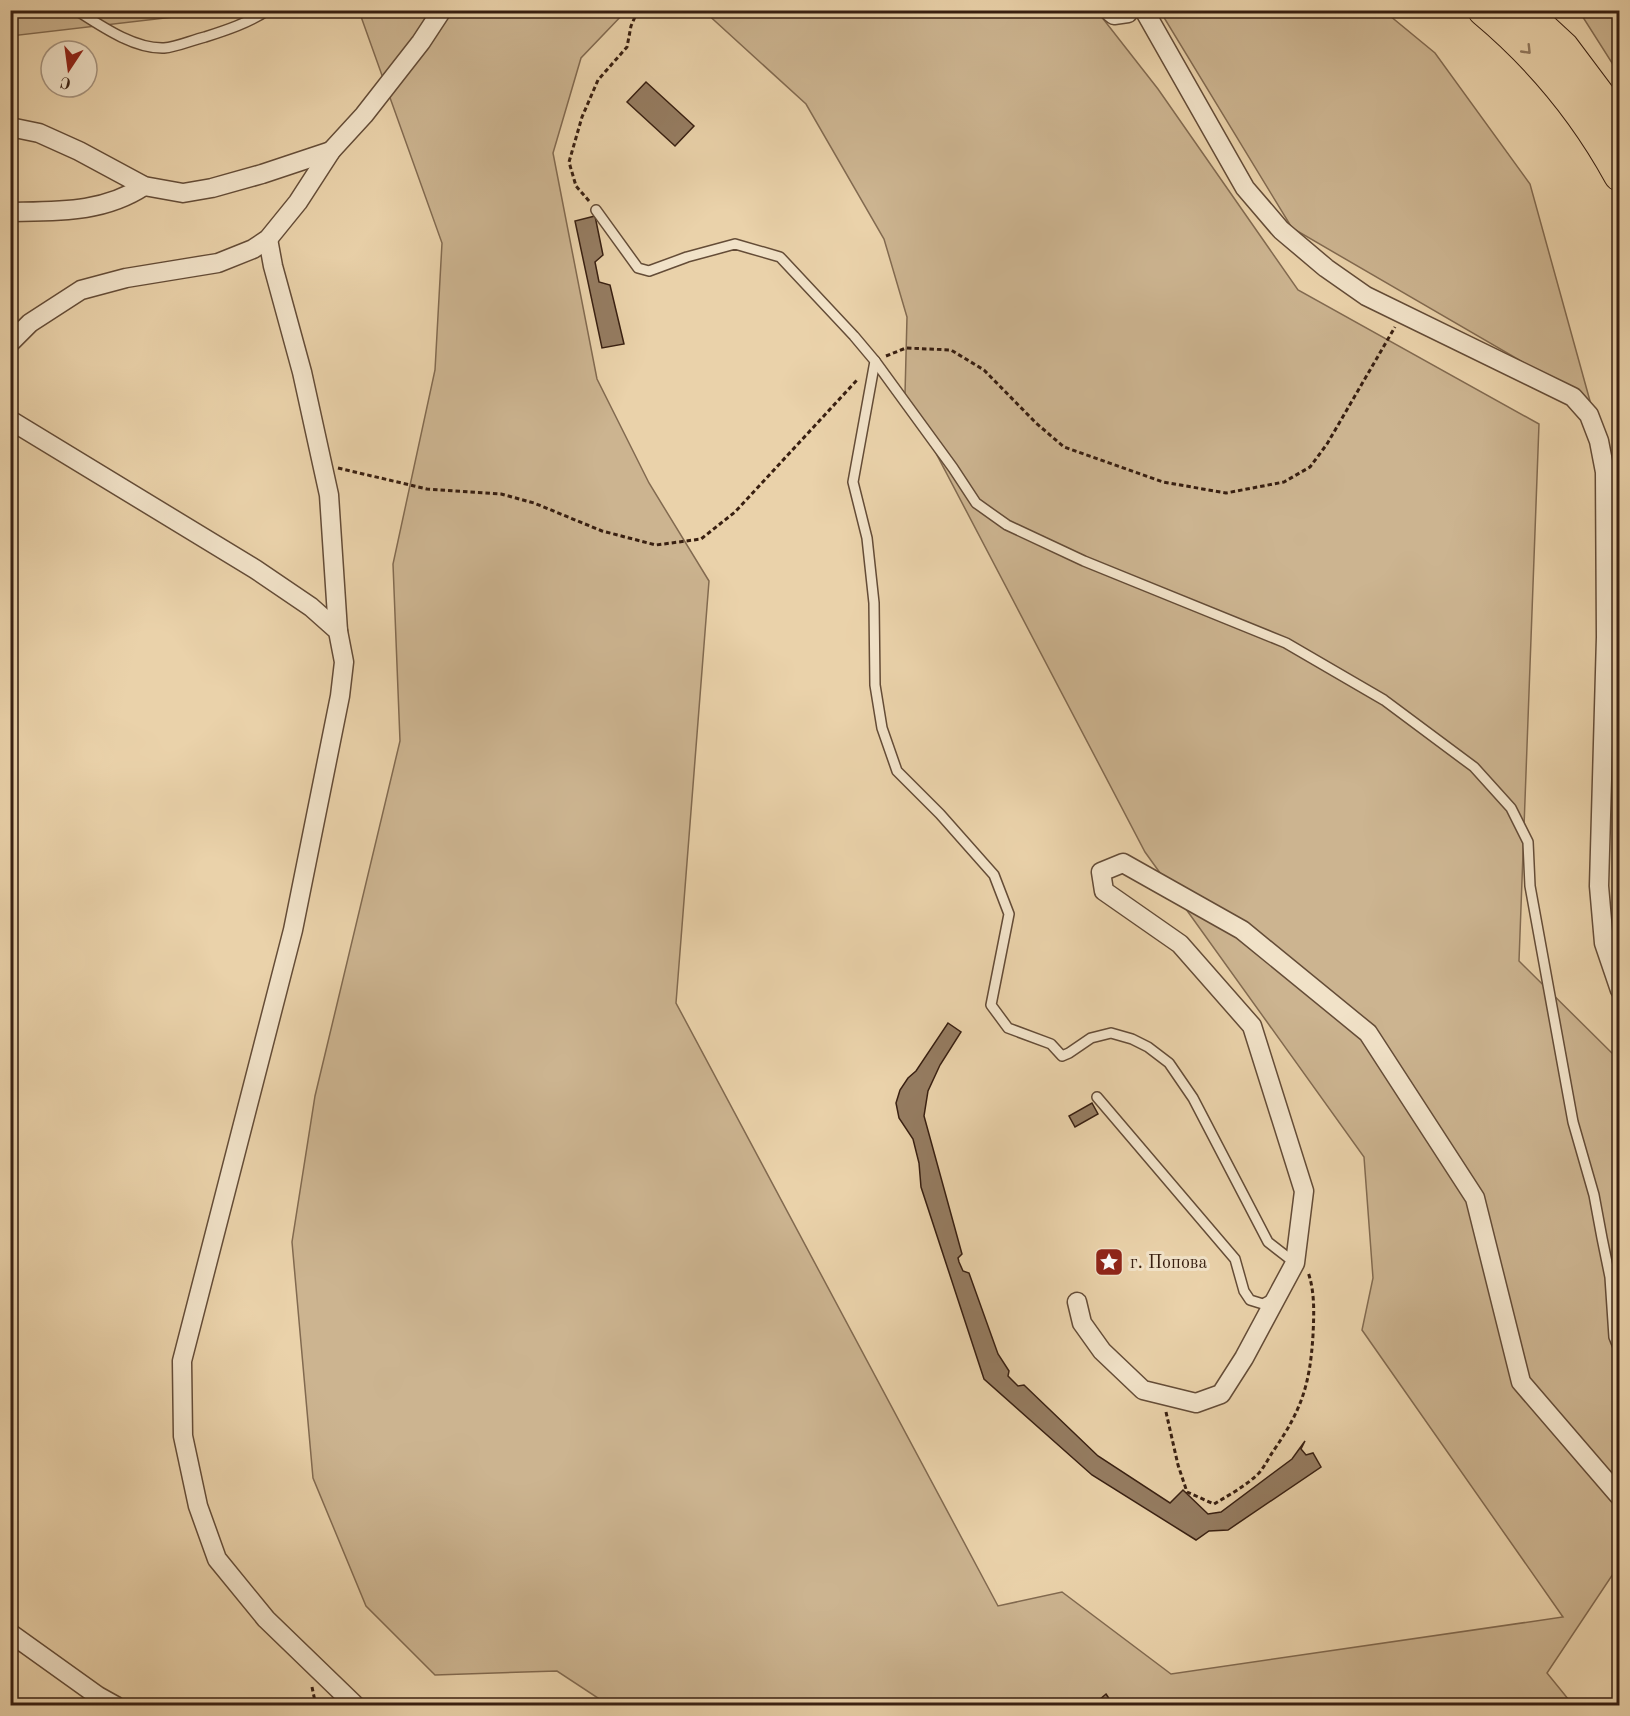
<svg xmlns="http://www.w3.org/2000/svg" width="1630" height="1716" font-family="'Old Standard TT',serif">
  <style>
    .green { fill: #ccb490; stroke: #826a50; stroke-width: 1.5 }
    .building { fill: #957c61; stroke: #381f11; stroke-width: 1.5 }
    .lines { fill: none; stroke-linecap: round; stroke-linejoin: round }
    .lane-casing { stroke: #644c37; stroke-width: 12 }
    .street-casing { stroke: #644c37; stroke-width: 21 }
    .highway-casing { stroke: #381f11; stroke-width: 34 }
    .path { stroke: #381f11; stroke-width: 3; stroke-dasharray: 4.5 3; stroke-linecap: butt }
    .lane { stroke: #f1e2c8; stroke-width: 9 }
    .street { stroke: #f1e2c8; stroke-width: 18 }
    .highway { stroke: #ead2aa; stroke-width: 32 }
    .oneway { stroke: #91785e }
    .labels { text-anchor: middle; stroke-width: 6; stroke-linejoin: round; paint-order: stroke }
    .poi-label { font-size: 18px; fill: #381f11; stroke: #f1e2c8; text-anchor: start }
  </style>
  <rect width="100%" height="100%" fill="#ead2aa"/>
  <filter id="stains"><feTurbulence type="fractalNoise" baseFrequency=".00333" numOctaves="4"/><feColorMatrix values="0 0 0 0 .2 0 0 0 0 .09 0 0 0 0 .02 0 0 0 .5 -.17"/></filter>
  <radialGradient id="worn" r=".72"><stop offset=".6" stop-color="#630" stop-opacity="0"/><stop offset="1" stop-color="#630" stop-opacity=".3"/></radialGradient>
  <!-- green -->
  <g class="green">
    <polygon points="11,10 225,11 11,36"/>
    <polygon points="359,11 626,11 581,58 553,153 597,379 649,483 709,581 676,1003 998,1606 1062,1592 1171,1674 1563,1617 1362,1330 1373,1278 1364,1157 1145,852 905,394 907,317 884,239 806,104 704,11 1097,11 1158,89 1298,290 1539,424 1519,961 1620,1061 1619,1565 1547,1673 1573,1705 610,1706 557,1671 435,1675 366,1606 313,1478 292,1242 315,1096 400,741 393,564 435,370 442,243"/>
    <polygon points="1160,11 1384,11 1435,53 1530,184 1590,401 1292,228"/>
    <polygon points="1579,11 1619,11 1619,74"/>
  </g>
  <!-- building -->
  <g class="building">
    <polygon points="646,82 694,126 675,146 627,102"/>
    <polygon points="595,216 603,255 595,262 599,282 610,285 624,344 602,348 575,221"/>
    <polygon points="948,1023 961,1032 940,1065 928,1091 924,1116 962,1254 958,1258 959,1262 963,1271 969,1273 998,1354 1009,1371 1008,1376 1018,1386 1024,1385 1098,1456 1170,1503 1183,1490 1208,1514 1221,1512 1292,1459 1305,1441 1301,1449 1306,1455 1313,1453 1321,1467 1228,1530 1209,1531 1196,1540 1092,1475 984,1379 921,1187 919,1163 913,1139 899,1118 896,1103 900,1090 908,1078 916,1071"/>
    <polygon points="1092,1103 1098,1114 1075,1127 1069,1116"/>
    <polygon points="1106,1694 1114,1706 1092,1706"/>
  </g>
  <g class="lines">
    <!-- lane casing -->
    <g class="lane-casing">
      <g id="lane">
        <path d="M76,10C101,26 134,49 164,48C177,47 192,40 205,37C227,30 248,23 268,10"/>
        <polyline points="596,210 638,268 649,271 687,257 735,244 780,257 854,336 875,361 853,482 867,538 874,603 875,685 882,728 897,771 940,814 994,875 1009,914 991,1005 1008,1028 1051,1044 1062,1056 1069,1053 1091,1038 1111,1033 1132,1039 1148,1047 1169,1063 1193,1098 1268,1242 1295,1263"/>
        <polyline points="875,361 953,468 976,503 1007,525 1084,561 1286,643 1384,700 1474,767 1511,808 1528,842 1530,886 1573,1122 1594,1195 1602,1238 1610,1277 1614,1337 1620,1352"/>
        <polyline points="1097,1097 1235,1259 1244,1291 1250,1300 1263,1304 1274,1298"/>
      </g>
    </g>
    <!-- street casing -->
    <g class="street-casing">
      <g id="street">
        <polyline points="1108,10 1114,15 1128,13 1130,10"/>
        <polyline points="1144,10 1245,188 1281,230 1326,268 1366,296 1573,397 1589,415 1599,441 1605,472 1606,637 1599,886 1604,943 1620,990"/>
        <polyline points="10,127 39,133 79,151 144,186 183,193 212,188 262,174 331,151"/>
        <path d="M10,212C58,211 103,213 144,186"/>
        <polyline points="268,239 273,266 302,372 329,495 338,631"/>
        <polyline points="10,343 30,323 81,290 126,278 218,263 253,249 268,239 298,202 331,151 364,115 421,42 442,10"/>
        <polyline points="10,420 255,569 311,607 338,631 344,662 340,696 293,930 182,1361 183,1436 198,1506 217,1559 266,1619 356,1706"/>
        <polyline points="1077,1302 1082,1323 1102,1351 1143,1390 1196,1403 1221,1394 1244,1358 1295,1263 1304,1191 1252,1026 1180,944 1104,891 1101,872 1123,863 1242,930 1368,1033 1475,1198 1521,1382 1620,1497"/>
        <polyline points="10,1633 98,1696 116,1706"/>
      </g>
    </g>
    <!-- highway casing -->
    <g class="highway-casing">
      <g id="highway">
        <path d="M1484,10C1539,56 1586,113 1620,175"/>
        <polyline points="1522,10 1563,48 1620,124"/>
      </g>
    </g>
    <!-- path -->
    <g class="path">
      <polyline points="589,201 576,186 569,162 582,117 598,80 627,47 631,26 638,10"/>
      <polyline points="886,356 906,348 951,350 984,370 1036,423 1064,447 1163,482 1226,493 1284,482 1310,467 1327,444 1395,327"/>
      <polyline points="338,468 427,489 501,494 534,503 602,531 656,545 701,539 735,512 858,379"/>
      <path d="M1166,1412L1178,1465L1187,1492L1214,1504C1229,1495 1246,1486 1259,1473C1265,1466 1269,1457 1274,1450C1302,1409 1310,1384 1313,1335C1314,1314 1315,1292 1308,1272"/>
      <polyline points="312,1687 316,1706"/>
    </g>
    <!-- lane -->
    <use href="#lane" class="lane"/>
    <!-- street -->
    <use href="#street" class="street"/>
    <!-- highway -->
    <use href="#highway" class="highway"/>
  </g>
  <!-- one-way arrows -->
  <defs><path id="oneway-chevron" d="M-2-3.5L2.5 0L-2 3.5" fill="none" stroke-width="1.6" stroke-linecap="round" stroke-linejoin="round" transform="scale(1.5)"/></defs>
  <use class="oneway" href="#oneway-chevron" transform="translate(1527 50) rotate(46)"/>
  <!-- icons -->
  <defs>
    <g id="sight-square" transform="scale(1.5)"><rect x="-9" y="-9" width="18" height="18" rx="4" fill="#8f2418" stroke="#f1e2c8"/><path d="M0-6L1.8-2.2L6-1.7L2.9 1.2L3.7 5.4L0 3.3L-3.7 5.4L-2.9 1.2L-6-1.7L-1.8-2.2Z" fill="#fff"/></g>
  </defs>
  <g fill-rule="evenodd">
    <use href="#sight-square" x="1109" y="1262"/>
  </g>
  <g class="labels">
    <!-- poi labels -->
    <g class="poi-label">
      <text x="1130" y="1268">г. Попова</text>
    </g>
  </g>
  <!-- margin -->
  <rect width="1630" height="1716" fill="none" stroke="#ead2aa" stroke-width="36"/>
  <rect x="12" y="12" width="1606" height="1692" fill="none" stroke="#381f11" stroke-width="3"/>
  <rect x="18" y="18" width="1594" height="1680" fill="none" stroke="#381f11" stroke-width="1.5"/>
  <!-- north arrow -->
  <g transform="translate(69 69) rotate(193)"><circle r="28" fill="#f1e2c8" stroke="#a7947f" stroke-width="1.5"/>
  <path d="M0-4.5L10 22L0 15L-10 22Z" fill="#8f2418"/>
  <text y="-9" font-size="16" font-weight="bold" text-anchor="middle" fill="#381f11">С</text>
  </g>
  <rect width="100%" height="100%" filter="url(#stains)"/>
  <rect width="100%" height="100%" fill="url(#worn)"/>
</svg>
